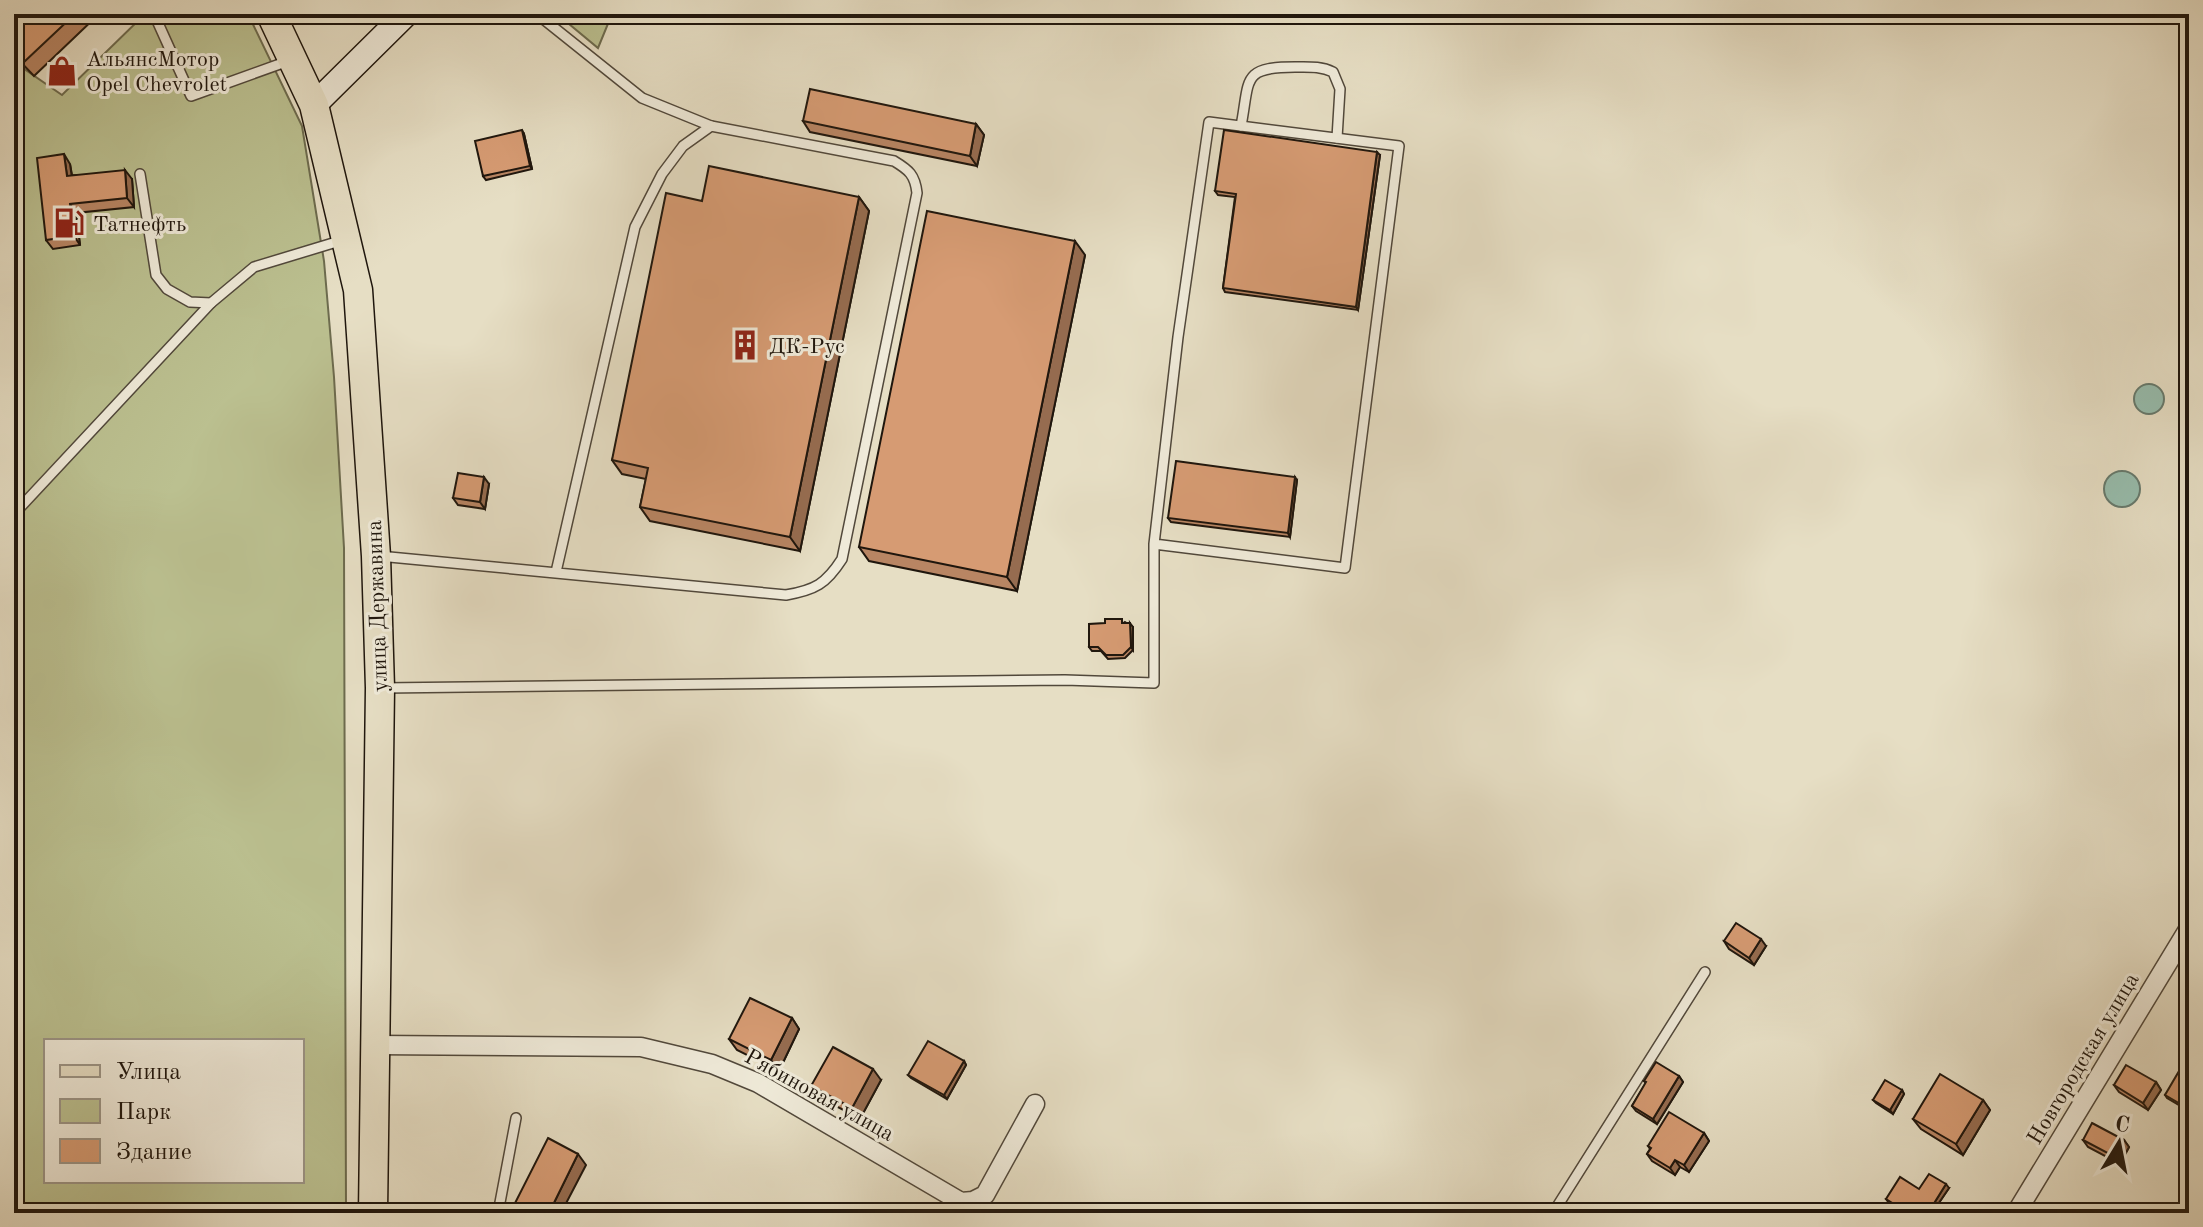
<svg xmlns="http://www.w3.org/2000/svg" width="2203" height="1227" font-family="'Old Standard TT',serif">
  <style>
    .green { fill: #bbc090; stroke: #6d6b4e; stroke-width: 2; fill-rule: evenodd }
    .water { fill: #97bdad; stroke: #677a6d; stroke-width: 2 }
    .lines { fill: none; stroke-linecap: round; stroke-linejoin: round }
    .lane-casing { stroke: #51483b; stroke-width: 12 }
    .street-casing { stroke: #51483b; stroke-width: 21 }
    .secondary-casing { stroke: #1f160d; stroke-width: 27 }
    .primary-casing { stroke: #1f160d; stroke-width: 31 }
    .lane { stroke: #efead9; stroke-width: 9 }
    .street { stroke: #efead9; stroke-width: 18 }
    .secondary { stroke: #efead9; stroke-width: 24 }
    .primary { stroke: #e6dec4; stroke-width: 28 }
    .wall { fill: #b88563; stroke: #1f160d; stroke-width: 2 }
    .shaded-wall { fill: #966c50; stroke: #1f160d; stroke-width: 2 }
    .building { fill: #d69b73; stroke: #1f160d; stroke-width: 2 }
    .labels { text-anchor: middle; stroke-width: 6; stroke-linejoin: round; paint-order: stroke }
    .poi-label { font-size: 22px; fill: #1f160d; stroke: #efead9; text-anchor: start }
    .street-label { font-size: 22px; fill: #1f160d; stroke: #efead9 }
  </style>
  <rect width="100%" height="100%" fill="#e6dec4"/>
  <filter id="stains"><feTurbulence type="fractalNoise" baseFrequency=".0025" numOctaves="4"/><feColorMatrix values="0 0 0 0 .2 0 0 0 0 .09 0 0 0 0 .02 0 0 0 .5 -.17"/></filter>
  <radialGradient id="worn" r=".72"><stop offset=".6" stop-color="#630" stop-opacity="0"/><stop offset="1" stop-color="#630" stop-opacity=".3"/></radialGradient>
  <!-- green -->
  <g class="green">
    <path d="M145,14H248L302,126L324,261L334,377L344,548L346,1213H14V62L62,95ZM46,1041H302V1181H46Z"/>
    <polygon points="557,14 612,14 598,48"/>
  </g>
  <!-- water -->
  <g class="water">
    <circle cx="2149" cy="399" r="15"/>
    <circle cx="2122" cy="489" r="18"/>
  </g>
  <g class="lines">
    <!-- lane casing -->
    <g class="lane-casing">
      <g id="lane">
        <polyline points="154,14 191,96 291,60"/>
        <polyline points="537,14 642,98 711,126"/>
        <path d="M1241,126C1250,79 1241,67 1295,67C1309,67 1321,66 1333,72L1340,89L1337,138"/>
        <polyline points="140,174 156,275 167,289 190,302 211,303 254,267 343,240"/>
        <polyline points="14,514 211,303"/>
        <path d="M379,556L786,595C815,590 826,584 842,559L917,193C915,175 909,170 894,161L711,126L683,146L662,174L635,227L556,572"/>
        <polyline points="383,688 1065,680 1154,683 1154,544 1178,337 1209,122 1399,146 1345,568 1154,544"/>
        <polyline points="498,1213 516,1118"/>
        <polyline points="1553,1213 1705,972"/>
      </g>
    </g>
    <!-- street casing -->
    <g class="street-casing">
      <g id="street">
        <polyline points="375,1045 641,1047 712,1064 758,1083 961,1202 973,1201 985,1195 1035,1104"/>
        <polyline points="2016,1213 2189,928"/>
      </g>
    </g>
    <!-- secondary casing -->
    <g class="secondary-casing">
      <polyline id="secondary" points="314,105 406,14"/>
    </g>
    <!-- primary casing -->
    <g class="primary-casing">
      <polyline id="primary" points="271,14 314,105 358,290 376,556 380,688 373,1213"/>
    </g>
    <!-- lane -->
    <use href="#lane" class="lane"/>
    <!-- street -->
    <use href="#street" class="street"/>
    <!-- secondary -->
    <use href="#secondary" class="secondary"/>
    <!-- primary -->
    <use href="#primary" class="primary"/>
  </g>
  <!-- wall -->
  <g class="wall">
    <polygon points="14,14 99,14 34,76 14,55"/>
    <polygon points="803,121 976,124 984,135 977,166 810,132"/>
    <polygon points="524,134 532,169 486,180 483,176"/>
    <polygon points="1380,155 1358,310 1225,292 1223,288 1235,197 1218,195 1215,191"/>
    <polygon points="70,164 72,175 132,179 134,207 76,213 80,245 53,249 46,240"/>
    <polygon points="859,197 869,211 800,551 650,521 640,507 646,479 622,474 612,460 702,201"/>
    <polygon points="1085,255 1017,591 869,561 859,547"/>
    <polygon points="1297,480 1290,537 1171,522 1168,518"/>
    <polygon points="489,484 485,509 458,505 453,498"/>
    <polygon points="1125,622 1133,627 1133,650 1125,658 1108,659 1101,651 1092,651 1089,647"/>
    <polygon points="1724,941 1766,946 1754,965 1729,949"/>
    <polygon points="792,1018 799,1029 779,1071 737,1050 729,1039"/>
    <polygon points="964,1061 966,1065 947,1099 911,1078 908,1075"/>
    <polygon points="2189,1071 2189,1111 2167,1098 2165,1095"/>
    <polygon points="1679,1076 1683,1082 1657,1124 1636,1111 1632,1106 1646,1083 1644,1081"/>
    <polygon points="881,1080 860,1119 819,1097 811,1086"/>
    <polygon points="2156,1082 2161,1090 2148,1110 2119,1092 2114,1085"/>
    <polygon points="1902,1090 1904,1094 1893,1114 1876,1103 1873,1100"/>
    <polygon points="1983,1100 1990,1110 1963,1155 1921,1129 1913,1119"/>
    <polygon points="1704,1133 1709,1141 1689,1172 1680,1167 1675,1175 1652,1161 1647,1154 1650,1149 1648,1146"/>
    <polygon points="2083,1140 2124,1140 2129,1147 2120,1164 2088,1147"/>
    <polygon points="1949,1188 1932,1213 1905,1213 1889,1203 1886,1199 1919,1189"/>
  </g>
  <!-- shaded-wall -->
  <g class="shaded-wall">
    <polygon points="976,124 984,135 977,166 970,156"/>
    <polygon points="522,130 524,134 532,169 530,166"/>
    <polygon points="1377,152 1380,155 1358,310 1356,307"/>
    <polygon points="64,154 70,164 73,185 67,176"/>
    <polygon points="125,170 132,179 134,207 127,198"/>
    <polygon points="859,197 869,211 800,551 790,537"/>
    <polygon points="70,204 76,213 80,245 74,236"/>
    <polygon points="1075,241 1085,255 1017,591 1007,577"/>
    <polygon points="484,477 489,484 485,509 480,502"/>
    <polygon points="1295,477 1297,480 1290,537 1288,533"/>
    <polygon points="1130,623 1133,627 1133,650 1131,647"/>
    <polygon points="1761,939 1766,946 1754,965 1749,958"/>
    <polygon points="792,1018 799,1029 779,1071 771,1060"/>
    <polygon points="964,1061 966,1065 947,1099 944,1095"/>
    <polygon points="873,1069 881,1080 860,1119 852,1108"/>
    <polygon points="1679,1076 1683,1082 1657,1124 1653,1119"/>
    <polygon points="2156,1082 2161,1090 2148,1110 2143,1103"/>
    <polygon points="1902,1090 1904,1094 1893,1114 1890,1110"/>
    <polygon points="1983,1100 1990,1110 1963,1155 1956,1144"/>
    <polygon points="1704,1133 1709,1141 1689,1172 1684,1165"/>
    <polygon points="2124,1140 2129,1147 2120,1164 2115,1157"/>
    <polygon points="578,1154 586,1165 561,1213 549,1213"/>
    <polygon points="1675,1160 1680,1167 1675,1175 1670,1168"/>
    <polygon points="1946,1184 1949,1188 1932,1213 1928,1213"/>
  </g>
  <!-- building -->
  <g class="building">
    <polygon points="14,14 75,14 24,62 14,51"/>
    <polygon points="810,89 976,124 970,156 803,121"/>
    <polygon points="522,130 530,166 483,176 475,141"/>
    <polygon points="1224,130 1377,152 1356,307 1223,288 1236,194 1215,191"/>
    <polygon points="64,154 67,176 125,170 127,198 70,204 74,236 46,240 37,158"/>
    <polygon points="709,166 859,197 790,537 640,507 648,468 612,460 666,193 702,201"/>
    <polygon points="927,211 1075,241 1007,577 859,547"/>
    <polygon points="1176,461 1295,477 1288,533 1168,518"/>
    <polygon points="458,473 484,477 480,502 453,498"/>
    <polygon points="1105,619 1122,619 1122,623 1130,623 1131,647 1123,655 1106,655 1098,647 1089,647 1089,624 1105,623"/>
    <polygon points="1736,923 1761,939 1749,958 1724,941"/>
    <polygon points="750,998 792,1018 771,1060 729,1039"/>
    <polygon points="928,1041 964,1061 944,1095 908,1075"/>
    <polygon points="833,1047 873,1069 852,1108 811,1086"/>
    <polygon points="1656,1062 1679,1076 1653,1119 1632,1106 1646,1082 1644,1081"/>
    <polygon points="2126,1065 2156,1082 2143,1103 2114,1085"/>
    <polygon points="2182,1066 2189,1071 2189,1109 2165,1095"/>
    <polygon points="1940,1074 1983,1100 1956,1144 1913,1119"/>
    <polygon points="1885,1080 1902,1090 1890,1110 1873,1100"/>
    <polygon points="1669,1112 1704,1133 1684,1165 1675,1160 1670,1168 1647,1154 1651,1148 1648,1146"/>
    <polygon points="2092,1123 2124,1140 2115,1157 2083,1140"/>
    <polygon points="548,1138 578,1154 549,1213 510,1213"/>
    <polygon points="1929,1174 1946,1184 1928,1213 1908,1213 1886,1199 1900,1177 1919,1189"/>
  </g>
  <!-- icons -->
  <defs>
    <g id="shop-bare" transform="scale(2.4)"><path d="M-5-2.5h2.3a2.7 3.5 0 0 1 5.4 0H5L5.5 6h-11ZM-1.5-2.5h3a1.5 2.3 0 0 0-3 0Z" fill="#8f2418" stroke="#efead9" stroke-width="2.5" paint-order="stroke"/></g>
    <g id="fuel-bare" transform="scale(2.4)"><path d="M-5.5-6h7V0h2V4h1.3V-2.5L3-4.5l.8-.8L6-3V5H2.5V1h-1V6h-7ZM-4.2-4.7v3.2H.2V-4.7Z" fill="#8f2418" stroke="#efead9" stroke-width="2.5" paint-order="stroke"/></g>
    <g id="building-bare" transform="scale(2.4)"><path d="M-4-6H4V6H1V3H-1V6H-4ZM-2.5-4.3h1.7v1.8h-1.7ZM.8-4.3h1.7v1.8H.8ZM-2.5-1h1.7V.8h-1.7ZM.8-1h1.7V.8H.8Z" fill="#8f2418" stroke="#efead9" stroke-width="2.5" paint-order="stroke"/></g>
  </defs>
  <g fill-rule="evenodd">
    <use href="#shop-bare" x="62" y="71"/>
    <use href="#fuel-bare" x="69" y="223"/>
    <use href="#building-bare" x="745" y="345"/>
  </g>
  <g class="labels">
    <!-- poi labels -->
    <g class="poi-label">
      <text x="86" y="66">АльянсМотор<tspan x="86" dy="25">Opel Chevrolet</tspan></text>
      <text x="93" y="231">Татнефть</text>
      <text x="769" y="353">ДК-Рус</text>
    </g>
    <!-- street labels -->
    <g class="street-label">
      <text transform="translate(376 606) rotate(-92)" y="8">улица Державина</text>
      <text transform="translate(2082 1058) rotate(-59)" y="8">Новгородская улица</text>
      <text transform="translate(820 1094) rotate(29)" y="8">Рябиновая улица</text>
    </g>
  </g>
  <!-- margin -->
  <rect width="2203" height="1227" fill="none" stroke="#e6dec4" stroke-width="48"/>
  <rect x="16" y="16" width="2171" height="1195" fill="none" stroke="#1f160d" stroke-width="4"/>
  <rect x="24" y="24" width="2155" height="1179" fill="none" stroke="#1f160d" stroke-width="2"/>
  <!-- legend -->
  <rect x="44" y="1039" width="260" height="144" fill="#efead9" stroke="#9c9587" stroke-width="2"/>
  <rect x="60" y="1065" width="40" height="12" fill="#e6dec4" stroke="#9c9587" stroke-width="2"/>
  <text x="116" y="1079" font-size="24" fill="#1f160d">Улица</text>
  <rect x="60" y="1099" width="40" height="24" fill="#bbc090" stroke="#9c9587" stroke-width="2"/>
  <text x="116" y="1119" font-size="24" fill="#1f160d">Парк</text>
  <rect x="60" y="1139" width="40" height="24" fill="#d69b73" stroke="#9c9587" stroke-width="2"/>
  <text x="116" y="1159" font-size="24" fill="#1f160d">Здание</text>
  <!-- north arrow -->
  <g transform="translate(2119 1143) rotate(10)" stroke="#efead9" stroke-width="6" paint-order="stroke">
  <path d="M0-6L14 30L0 20L-14 30Z" fill="#1f160d"/>
  <text y="-12" font-size="22" font-weight="bold" text-anchor="middle" fill="#1f160d">С</text>
  </g>
  <rect width="100%" height="100%" filter="url(#stains)"/>
  <rect width="100%" height="100%" fill="url(#worn)"/>
</svg>
